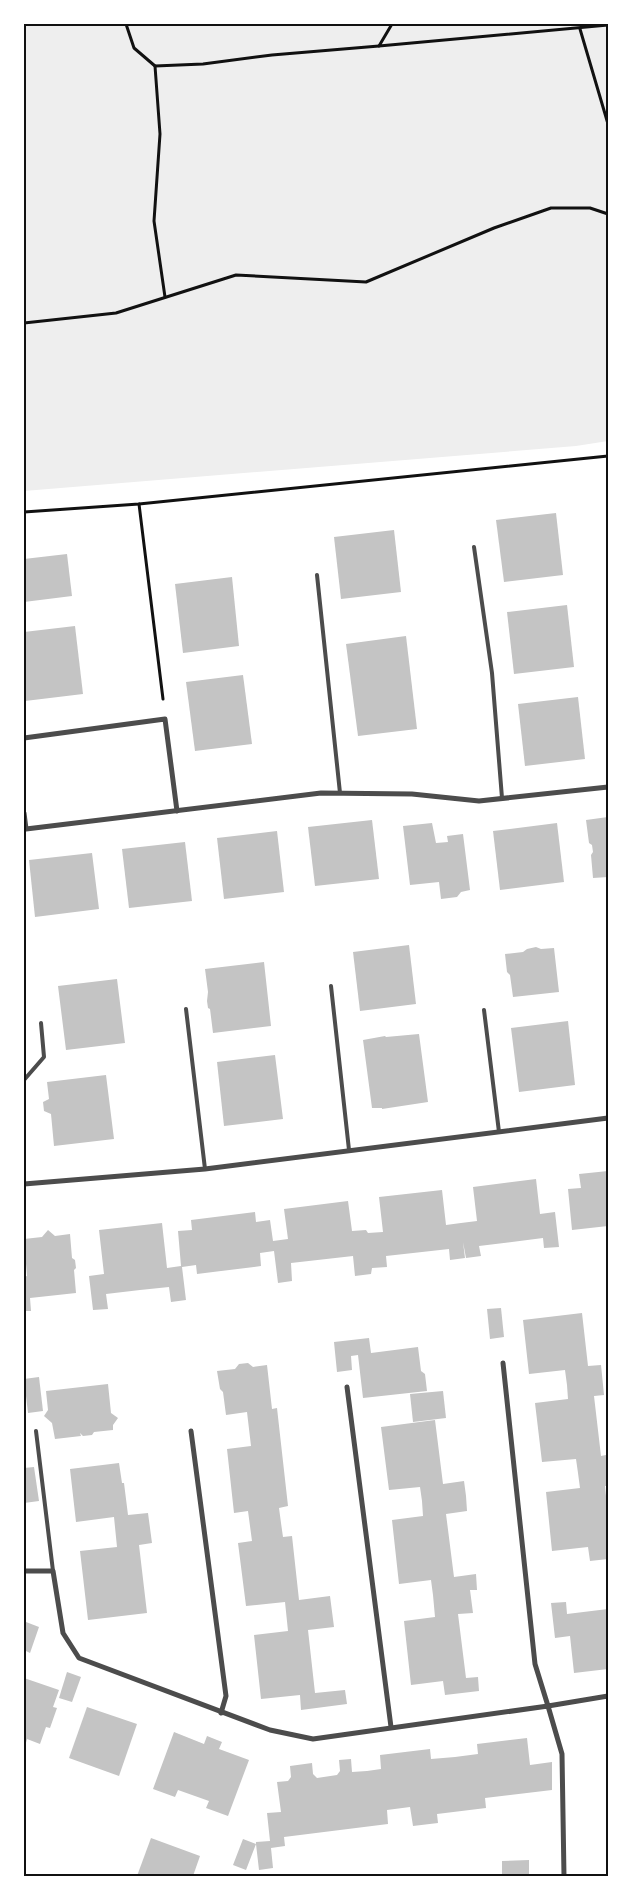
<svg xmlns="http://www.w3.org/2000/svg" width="632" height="1900" font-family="Montserrat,sans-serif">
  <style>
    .green { fill: #eee }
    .building { fill: #c4c4c4 }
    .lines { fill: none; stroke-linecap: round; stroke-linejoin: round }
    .path { stroke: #111; stroke-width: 3 }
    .service { stroke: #4c4c4c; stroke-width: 4 }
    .minor { stroke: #4c4c4c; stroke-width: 5 }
    .neatline { fill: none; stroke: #111; stroke-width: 2 }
  </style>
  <rect width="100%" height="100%" fill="#fff"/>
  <!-- green -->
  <polygon class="green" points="24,24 608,24 608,441 576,446 24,491"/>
  <!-- building -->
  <g class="building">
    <polygon points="556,513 563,575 504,582 496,520"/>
    <polygon points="394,530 401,592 341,599 334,537"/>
    <polygon points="67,554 72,596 24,602 24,559"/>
    <polygon points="232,577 239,646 183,653 175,584"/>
    <polygon points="567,605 574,667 514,674 507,612"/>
    <polygon points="75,626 83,694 25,701 24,632"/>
    <polygon points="406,636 417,729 358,736 346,644"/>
    <polygon points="243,675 252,744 195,751 186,682"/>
    <polygon points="578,697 585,759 525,766 518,704"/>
    <polygon points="608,817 608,877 593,878 591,855 593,852 592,845 589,843 586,820"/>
    <polygon points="372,820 379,879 315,886 308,827"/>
    <polygon points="432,823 436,843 448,842 447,836 463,834 470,890 461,892 457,897 441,899 439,882 410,885 403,826"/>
    <polygon points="557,823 564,882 500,890 493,831"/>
    <polygon points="277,831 284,892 224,899 217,838"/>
    <polygon points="185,842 192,901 129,908 122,849"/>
    <polygon points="92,853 99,909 35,917 29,860"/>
    <polygon points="409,945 416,1004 360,1011 353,952"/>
    <polygon points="536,947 541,949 554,948 559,992 513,997 510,975 507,972 505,954 523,952 527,949"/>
    <polygon points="264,962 271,1026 213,1033 210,1009 208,1008 207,1001 208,992 205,969"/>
    <polygon points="117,979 125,1043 66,1050 58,986"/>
    <polygon points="568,1021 575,1085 519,1092 511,1028"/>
    <polygon points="419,1034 428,1102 382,1109 382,1108 372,1108 363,1040 385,1036 386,1037"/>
    <polygon points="275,1055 283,1119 224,1126 217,1062"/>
    <polygon points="106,1075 114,1139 54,1146 51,1114 44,1111 43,1102 49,1099 47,1082"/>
    <polygon points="608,1171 608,1226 572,1230 568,1189 581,1188 579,1174"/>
    <polygon points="536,1179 540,1214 555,1212 559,1247 544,1248 543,1238 479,1246 481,1256 466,1258 463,1242 465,1258 450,1260 449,1249 386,1256 387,1267 372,1268 371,1274 355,1276 353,1256 291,1263 292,1281 278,1283 274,1251 260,1253 261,1266 197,1274 196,1265 182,1267 186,1300 171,1302 169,1287 140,1290 106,1294 108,1309 93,1310 89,1276 104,1274 99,1230 162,1223 167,1268 181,1266 178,1231 192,1230 191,1220 255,1212 256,1222 270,1220 273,1241 288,1239 284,1209 348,1201 352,1231 366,1230 368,1233 383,1232 379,1197 442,1190 446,1225 461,1223 477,1221 473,1187"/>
    <polygon points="48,1230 55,1236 70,1234 72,1258 75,1260 76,1268 74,1270 76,1293 30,1298 31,1311 24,1311 24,1277 27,1276 24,1239 42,1237"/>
    <polygon points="501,1308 504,1337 490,1339 487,1309"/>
    <polygon points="582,1313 588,1366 601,1365 604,1395 594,1396 601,1456 606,1455 608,1470 608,1486 605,1486 608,1516 608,1559 590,1561 588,1547 552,1551 546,1492 580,1488 578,1473 576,1459 542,1462 535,1403 568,1399 567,1385 565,1370 529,1374 523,1320"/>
    <polygon points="369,1338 371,1353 418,1347 421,1371 425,1374 427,1391 363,1398 358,1355 351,1356 352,1370 337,1372 334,1342"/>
    <polygon points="248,1363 253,1367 267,1365 272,1409 277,1408 288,1506 279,1508 281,1523 283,1537 292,1536 299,1600 330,1596 334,1627 308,1630 315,1693 345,1690 347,1704 301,1710 300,1695 261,1699 254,1635 288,1631 285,1602 246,1606 238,1543 252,1541 248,1511 234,1513 227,1449 251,1446 247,1412 226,1415 223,1392 220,1389 217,1371 235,1369 239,1364"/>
    <polygon points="39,1377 43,1411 28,1413 24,1379"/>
    <polygon points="108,1384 111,1413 118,1418 113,1425 113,1430 94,1432 92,1435 83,1436 80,1433 81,1436 55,1439 52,1423 44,1416 48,1410 46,1391"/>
    <polygon points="443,1391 446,1418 413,1422 410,1394"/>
    <polygon points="435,1420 443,1484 464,1481 466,1496 467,1511 446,1514 454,1577 476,1574 477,1590 470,1590 473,1613 458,1614 466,1678 478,1677 479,1691 445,1695 443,1681 411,1685 404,1621 435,1617 433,1595 431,1580 399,1584 392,1520 423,1516 422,1501 420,1487 389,1490 381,1427"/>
    <polygon points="119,1463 122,1483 124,1483 128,1515 148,1513 152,1543 139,1545 147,1613 88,1620 80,1551 117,1547 114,1517 76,1522 70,1469"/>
    <polygon points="34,1467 39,1501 24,1503 24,1468"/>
    <polygon points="566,1602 567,1614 608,1609 608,1669 574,1673 570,1636 555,1638 551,1603"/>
    <polygon points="26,1622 39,1627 30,1653 24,1650 24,1627"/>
    <polygon points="67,1672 81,1677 72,1702 59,1698"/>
    <polygon points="24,1678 59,1690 53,1707 57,1708 50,1728 46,1727 40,1744 27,1739 24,1750"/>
    <polygon points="87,1707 137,1724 119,1776 69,1758"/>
    <polygon points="174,1732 204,1744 207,1736 222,1742 219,1749 249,1760 228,1816 206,1808 209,1801 178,1790 175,1797 153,1789"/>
    <polygon points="527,1738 530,1765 552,1762 552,1790 485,1798 486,1808 437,1814 438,1823 413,1826 410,1807 387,1810 388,1824 284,1837 285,1846 271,1848 273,1868 259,1870 256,1844 246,1870 233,1865 243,1839 256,1844 256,1842 270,1841 267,1813 281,1812 277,1782 288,1781 291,1777 290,1766 312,1763 313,1774 317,1778 337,1775 340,1771 339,1760 351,1759 352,1772 367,1771 381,1769 380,1755 430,1749 431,1759 455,1757 478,1754 477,1744"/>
    <polygon points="151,1838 200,1856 193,1876 137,1876"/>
    <polygon points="529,1860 529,1876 502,1876 502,1861"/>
  </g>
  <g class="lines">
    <!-- path -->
    <g class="path">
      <polyline points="126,24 134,48 155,66 203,64 272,55 379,46"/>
      <polyline points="392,24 379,46 608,25"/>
      <polyline points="580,29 608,124"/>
      <polyline points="155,66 160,134 154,221 165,297"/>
      <polyline points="24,323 116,313 236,275 366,282 494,228 551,208 590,208 608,214"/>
      <polyline points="139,504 163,699"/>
      <polyline points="24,512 139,504 608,456"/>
    </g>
    <!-- service -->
    <g class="service">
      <polyline points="474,547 492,673 502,798"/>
      <polyline points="317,575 340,793"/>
      <polyline points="331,986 349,1150"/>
      <polyline points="186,1009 205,1169"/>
      <polyline points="484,1010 499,1132"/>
      <polyline points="24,1080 44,1057 41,1023"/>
      <polyline points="36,1431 53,1571"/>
    </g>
    <!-- minor -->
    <g class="minor">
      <polyline points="24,738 165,719 177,811"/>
      <polyline points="24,813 26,829 321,793 412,794 479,801 608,787"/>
      <polyline points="24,1184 205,1169 608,1118"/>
      <polyline points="503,1363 535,1664 548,1706 608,1696"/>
      <polyline points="347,1387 391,1727"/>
      <polyline points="191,1431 226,1696 221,1713"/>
      <polyline points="24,1571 53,1571 63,1633 79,1658 270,1730 313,1739 548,1706 562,1754 564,1876"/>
    </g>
  </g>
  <!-- border -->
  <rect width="632" height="1900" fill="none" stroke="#ffffff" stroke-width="50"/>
  <rect x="25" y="25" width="582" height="1850" class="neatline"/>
</svg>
